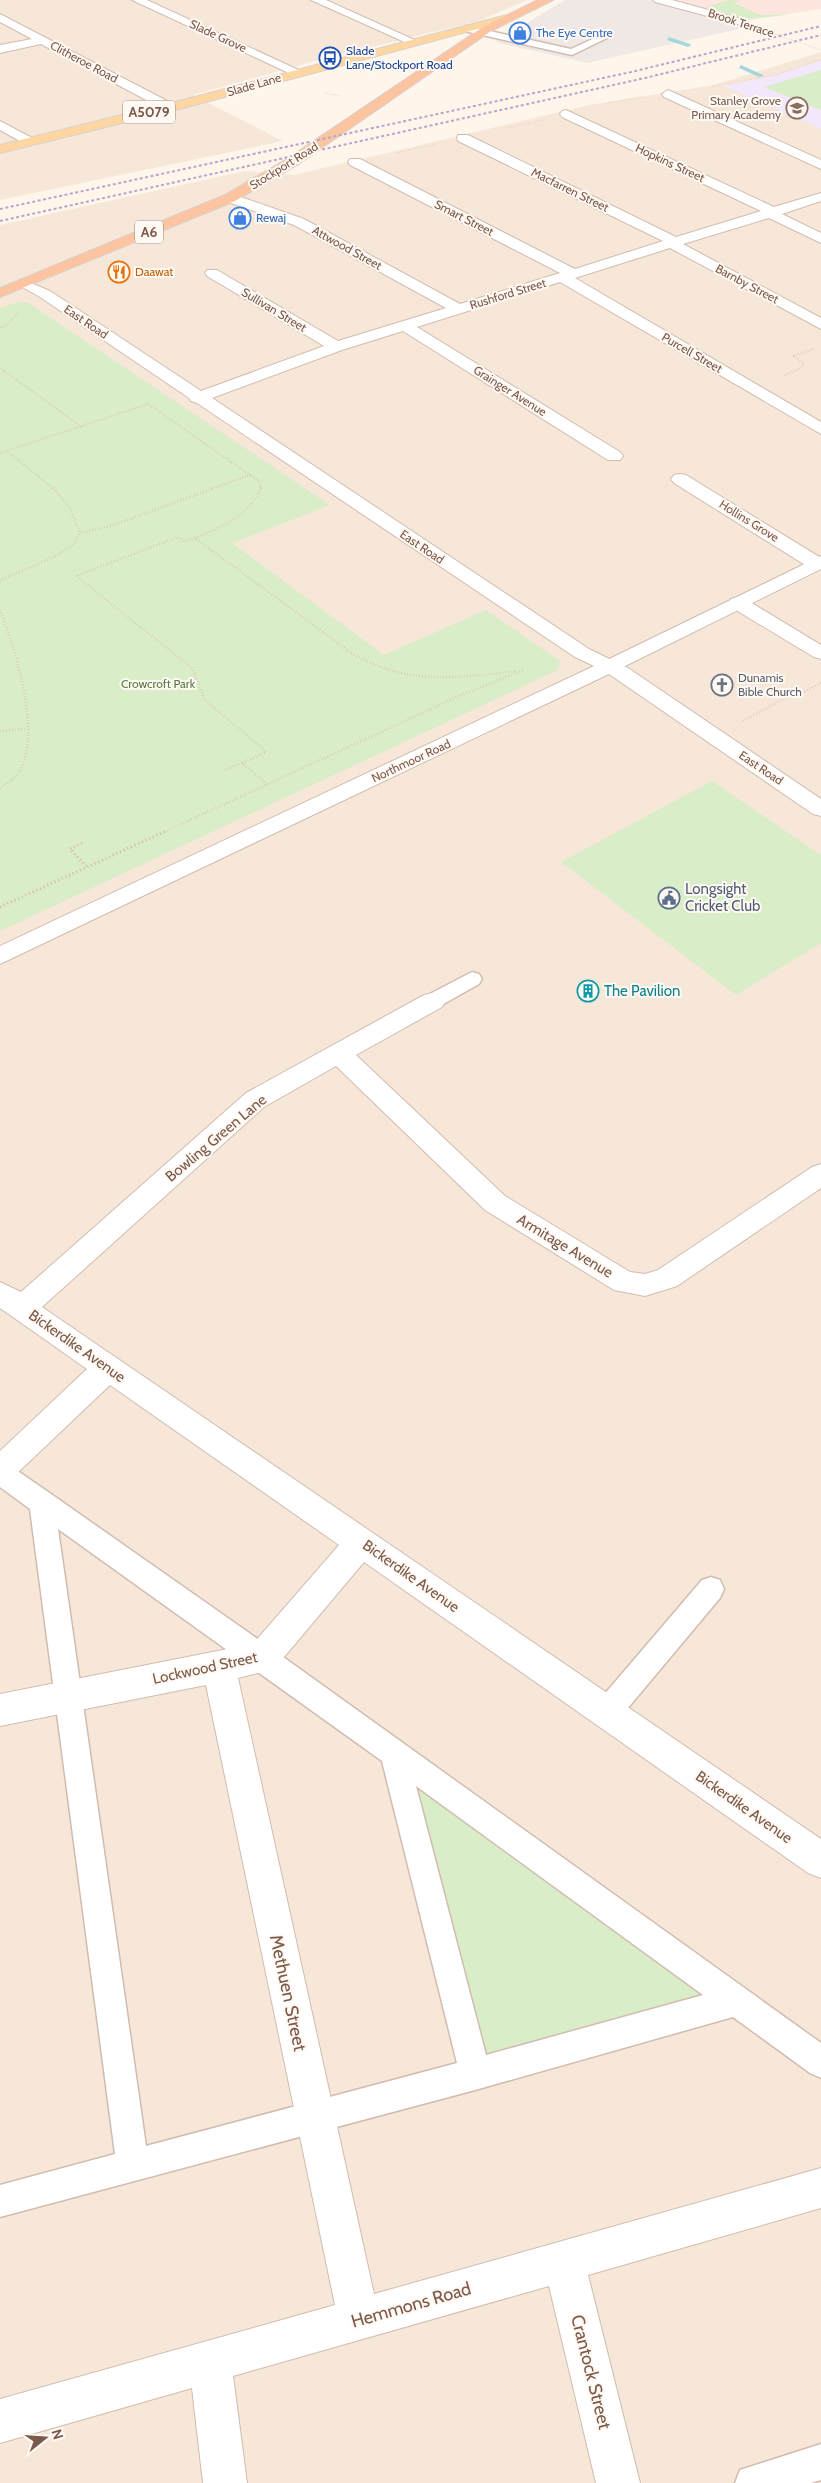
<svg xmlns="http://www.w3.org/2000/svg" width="821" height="2483" font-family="Cabin,sans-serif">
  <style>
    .residential { fill: #f6e7d9 }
    .commercial { fill: #fee6df }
    .industrial { fill: #efe8e4 }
    .education { fill: #f2e7fb }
    .green { fill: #d9edc8 }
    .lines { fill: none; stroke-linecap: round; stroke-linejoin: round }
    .stream { fill: #a3d7dc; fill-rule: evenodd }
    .service-casing { stroke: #d2bcaf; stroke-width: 3 }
    .minor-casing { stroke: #d2bcaf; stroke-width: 2 }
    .tertiary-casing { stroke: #d2bcaf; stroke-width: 2 }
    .primary-casing { stroke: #dad1cd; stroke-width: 2 }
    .trunk-casing { stroke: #dad1cd; stroke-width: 2 }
    .path-far3 { stroke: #dbb5a3; stroke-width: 1; stroke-dasharray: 0.5 2; stroke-linecap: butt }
    .path-far2 { stroke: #dbb5a3; stroke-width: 2; stroke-dasharray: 0.5 2; stroke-linecap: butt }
    .path-far1 { stroke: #dbb5a3; stroke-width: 2.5; stroke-dasharray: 0.5 2.5; stroke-linecap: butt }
    .path { stroke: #dbb5a3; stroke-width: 3; stroke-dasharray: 1 3; stroke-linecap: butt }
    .service { fill: #fff; fill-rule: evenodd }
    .minor { fill: #fff; fill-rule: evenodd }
    .tertiary { fill: #fff; fill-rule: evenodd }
    .primary { fill: #fed6a2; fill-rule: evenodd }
    .trunk { fill: #fcc4a1; fill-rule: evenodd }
    .rail { stroke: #b7a7ca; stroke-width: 2; stroke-dasharray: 3 2.5; stroke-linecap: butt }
    .labels { text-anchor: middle; stroke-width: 4; stroke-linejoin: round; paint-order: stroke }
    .far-street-label { font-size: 12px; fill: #7c594b; stroke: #fff9f3 }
    .far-shop-label { font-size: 12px; fill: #366cbe; stroke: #fff9f3; text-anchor: start }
    .far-transit-label { font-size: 12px; fill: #164399; stroke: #fff9f3; text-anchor: start }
    .far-education-label { font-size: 12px; fill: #785e54; stroke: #fff9f3; text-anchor: end }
    .far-food-label { font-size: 12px; fill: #c56008; stroke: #fff9f3; text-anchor: start }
    .far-worship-label { font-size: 12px; fill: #5b616d; stroke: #fff9f3; text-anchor: start }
    .far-park-label { font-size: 12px; fill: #557c3f; stroke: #fff9f3 }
    .shield { fill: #fff9f3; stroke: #a3897d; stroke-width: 1 }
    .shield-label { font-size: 14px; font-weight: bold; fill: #7c594b }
    .service-label { font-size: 15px; fill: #4e5e75; stroke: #fff9f3; text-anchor: start }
    .culture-label { font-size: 15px; fill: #0d838f; stroke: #fff9f3; text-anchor: start }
    .street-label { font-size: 15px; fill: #7c594b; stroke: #fff9f3 }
    .near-street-label { font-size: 18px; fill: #7c594b; stroke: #fff9f3 }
  </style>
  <rect width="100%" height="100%" fill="#fef5eb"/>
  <!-- residential -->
  <g class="residential">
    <polygon points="0,0 527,0 479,21 315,61 193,95 283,141 0,200"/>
    <polygon points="821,52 821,2483 0,2483 0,225 245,171 294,175 589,105 714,85"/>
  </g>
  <!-- commercial -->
  <polygon class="commercial" points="671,0 821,0 821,9 745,20"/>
  <!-- industrial -->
  <polygon class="industrial" points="565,0 651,0 702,13 744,28 587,63 495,42"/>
  <!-- education -->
  <polygon class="education" points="821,61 821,129 724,86 776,75"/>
  <!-- green -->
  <g class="green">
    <polygon points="729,0 742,1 734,3 761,15 792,14 745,20 706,7"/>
    <polygon points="821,70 821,110 764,87"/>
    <polygon points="18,302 27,302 330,505 232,543 384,655 486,610 560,661 558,670 0,931 0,308"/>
    <polygon points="712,781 821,855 821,943 736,995 561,862"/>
    <polygon points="394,1754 736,2001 475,2074"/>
  </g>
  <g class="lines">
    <!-- stream -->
    <g class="stream">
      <polygon points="669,37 690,44 691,45 688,47 667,40"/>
      <polygon points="741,65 763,75 764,76 759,77 739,68"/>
    </g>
    <!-- service casing -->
    <g class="service-casing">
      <g id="service">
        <polygon points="467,26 571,49 599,36 607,38 572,55 464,31 464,27"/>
        <polygon points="472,972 479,974 482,979 479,984 440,1006 433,1008 426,1006 423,1001 426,996"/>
        <path d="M0,1462L9,1465L51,1494L272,1649L821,2043V2078L810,2073L733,2017L475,2090L0,2217V2185L115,2154L30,1509L0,1487ZM58,1529L382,1761L457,2063L146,2146ZM416,1786L703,1995L486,2055Z"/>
        <polygon points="711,1577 720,1580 724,1589 720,1598 617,1721 607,1725 597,1721 593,1712 597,1703 702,1580"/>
        <polygon points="821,2444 821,2480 811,2483 735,2483 740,2470"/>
      </g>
    </g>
    <!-- minor casing -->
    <g class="minor-casing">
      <g id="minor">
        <polygon points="132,0 147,0 303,72 301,75 293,75"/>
        <polygon points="311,0 326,0 419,42 413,45 409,44"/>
        <polygon points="653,0 672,0 745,20 747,22 741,25 655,2"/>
        <polygon points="0,14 173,104 175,107 169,111 165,110 41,44 0,53 0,45 32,39 0,22"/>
        <polygon points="668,90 821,160 821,169 664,97 662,94"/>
        <polygon points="566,110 774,207 821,193 821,201 782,214 821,233 821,243 769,218 683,244 821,318 821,329 670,248 575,278 821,422 821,434 560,282 417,327 620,452 623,456 620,460 608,460 403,331 342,350 212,398 589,649 628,668 821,799 821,816 813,814 609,674 0,964 0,946 594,666 575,657 197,403 191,401 189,398 40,297 17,284 24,280 50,291 201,391 324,346 207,276 205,273 207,270 217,270 338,341 446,308 294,225 225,201 223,198 225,195 235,195 304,219 460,304 560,273 350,165 348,162 350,159 360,159 575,269 663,241 458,141 457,138 458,135 468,135 676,237 761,211 562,117 560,114 562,111"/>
        <polygon points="0,121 34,139 35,142 29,146 0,130"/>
        <polygon points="680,474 686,475 821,558 821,569 810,568 674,483 671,479 674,475"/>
        <polygon points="738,597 745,599 821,645 821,659 814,657 731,607 728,603 731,599"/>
        <polygon points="433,993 442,995 445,1001 442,1007 356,1055 505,1196 630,1272 645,1274 658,1270 812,1167 821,1164 821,1188 677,1286 645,1296 614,1290 485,1210 336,1066 264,1107 42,1307 821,1839 821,1878 808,1873 364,1562 274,1669 238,1678 374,2294 821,2168 821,2208 588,2275 640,2483 596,2483 549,2286 233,2376 247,2483 203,2483 192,2388 0,2443 0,2399 335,2305 206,1685 0,1726 0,1694 253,1644 339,1545 110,1385 11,1479 0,1483 0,1451 87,1369 0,1308 0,1282 21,1292 246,1093 424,995"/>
      </g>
    </g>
    <!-- tertiary casing -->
    <g class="tertiary-casing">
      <polygon id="tertiary" points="821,556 821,569 615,671 608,673 601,671 598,667 601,663"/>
    </g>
    <!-- primary casing -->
    <g class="primary-casing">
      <polygon id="primary" points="507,15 513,18 511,20 187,107 0,153 0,145 179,101"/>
    </g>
    <!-- trunk casing -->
    <g class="trunk-casing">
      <polygon id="trunk" points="538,0 553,0 491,31 297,165 235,201 0,297 0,288 225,195 287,159 483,27"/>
    </g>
    <!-- path-far3 -->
    <g class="path-far3">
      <polyline points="763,30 821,50"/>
      <polyline points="712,86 775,75 821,59"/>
      <polyline points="325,93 341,96"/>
      <polyline points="606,103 644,97"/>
      <polyline points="506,128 544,120"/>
      <polyline points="396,153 436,144"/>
    </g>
    <!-- path-far2 -->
    <g class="path-far2">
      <polyline points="0,328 9,323 18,313"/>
      <polyline points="0,368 82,427"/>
      <polyline points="785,375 801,368 804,364 794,356 813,349"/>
      <polyline points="8,452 54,489"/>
      <polyline points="0,453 148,404 250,475 211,489"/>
      <polyline points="250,475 259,481 261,489"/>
    </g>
    <!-- path-far1 -->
    <g class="path-far1">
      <polyline points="53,488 70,508 80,533"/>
      <path d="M261,488C249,515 221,528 195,538L350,652C407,686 454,678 517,671"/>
      <polyline points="195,538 185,542 178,537 76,576 192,668 205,700 266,752 242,763 268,785"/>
      <polyline points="0,580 52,558 72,546 80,533 111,526 214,488"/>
      <path d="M0,610C16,651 41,729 20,771C16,778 7,783 0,788"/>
      <polyline points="743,721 791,695 798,695 821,683"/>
      <polyline points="0,731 26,729"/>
      <polyline points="225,770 242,763"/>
      <polyline points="164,832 459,696 523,670"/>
    </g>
    <!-- path -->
    <g class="path">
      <polyline points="82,843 70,849 86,866"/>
      <polyline points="0,907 166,831"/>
    </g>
    <!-- service -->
    <use href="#service" class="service"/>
    <!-- minor -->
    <use href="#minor" class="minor"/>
    <!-- tertiary -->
    <use href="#tertiary" class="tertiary"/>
    <!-- primary -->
    <use href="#primary" class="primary"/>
    <!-- trunk -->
    <use href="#trunk" class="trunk"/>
    <!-- rail -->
    <g class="rail">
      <polyline points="0,209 631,72 821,26"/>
      <polyline points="0,221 645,78 821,35"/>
    </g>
  </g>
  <!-- icons -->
  <defs>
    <g id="shop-ring" transform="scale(1.125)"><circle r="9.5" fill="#fff9f3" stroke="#3f7fe0" stroke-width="1.5"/><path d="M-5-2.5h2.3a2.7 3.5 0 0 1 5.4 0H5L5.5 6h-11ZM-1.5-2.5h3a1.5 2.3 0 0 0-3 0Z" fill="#3f7fe0"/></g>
    <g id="bus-ring" transform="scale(1.125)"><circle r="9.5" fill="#fff9f3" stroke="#1a4fb4" stroke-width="1.5"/><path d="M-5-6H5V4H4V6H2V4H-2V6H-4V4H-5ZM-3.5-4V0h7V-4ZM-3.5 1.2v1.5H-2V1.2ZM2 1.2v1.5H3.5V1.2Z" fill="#1a4fb4"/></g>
    <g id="school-ring" transform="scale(1.125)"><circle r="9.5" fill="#fff9f3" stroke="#8d6e63" stroke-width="1.5"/><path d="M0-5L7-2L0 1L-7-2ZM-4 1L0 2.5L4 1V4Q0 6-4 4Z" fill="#8d6e63"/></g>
    <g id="restaurant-ring" transform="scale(1.125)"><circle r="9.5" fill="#fff9f3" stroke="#e8710a" stroke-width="1.5"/><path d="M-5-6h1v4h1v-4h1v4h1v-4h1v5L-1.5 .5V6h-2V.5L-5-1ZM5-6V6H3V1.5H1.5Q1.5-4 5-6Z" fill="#e8710a"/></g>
    <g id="church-ring" transform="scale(1.125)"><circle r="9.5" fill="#fff9f3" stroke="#6b7280" stroke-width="1.5"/><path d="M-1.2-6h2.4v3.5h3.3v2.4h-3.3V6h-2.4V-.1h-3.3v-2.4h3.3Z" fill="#6b7280"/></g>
    <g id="civic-ring" transform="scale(1.125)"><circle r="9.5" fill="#fff9f3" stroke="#5c6f8a" stroke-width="1.5"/><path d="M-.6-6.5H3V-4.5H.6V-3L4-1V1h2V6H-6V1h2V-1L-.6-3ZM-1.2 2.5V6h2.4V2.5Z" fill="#5c6f8a"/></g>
    <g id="building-ring" transform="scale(1.125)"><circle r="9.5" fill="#fff9f3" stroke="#0f9aa8" stroke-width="1.5"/><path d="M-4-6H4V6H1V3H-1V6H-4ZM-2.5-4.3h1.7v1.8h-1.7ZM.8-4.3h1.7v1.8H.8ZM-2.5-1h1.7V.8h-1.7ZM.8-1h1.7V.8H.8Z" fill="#0f9aa8"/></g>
  </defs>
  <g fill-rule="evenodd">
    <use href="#shop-ring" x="520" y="33"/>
    <use href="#bus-ring" x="330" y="58"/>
    <use href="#school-ring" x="797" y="108"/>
    <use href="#shop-ring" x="240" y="218"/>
    <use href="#restaurant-ring" x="119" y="272"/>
    <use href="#church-ring" x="722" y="685"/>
    <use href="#civic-ring" x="669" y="898"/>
    <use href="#building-ring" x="588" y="991"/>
  </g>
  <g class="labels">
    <!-- far-street labels -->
    <g class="far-street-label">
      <text transform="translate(741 23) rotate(18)" y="4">Brook Terrace</text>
      <text transform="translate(218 36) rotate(25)" y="4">Slade Grove</text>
      <text transform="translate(84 62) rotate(28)" y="4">Clitheroe Road</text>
      <text transform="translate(254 85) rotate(-16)" y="4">Slade Lane</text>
      <text transform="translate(670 163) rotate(25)" y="4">Hopkins Street</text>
      <text transform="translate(284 166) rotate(-32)" y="4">Stockport Road</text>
      <text transform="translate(570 190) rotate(26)" y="4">Macfarren Street</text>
      <text transform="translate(464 218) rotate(27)" y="4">Smart Street</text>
      <text transform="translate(347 248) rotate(29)" y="4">Attwood Street</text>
      <text transform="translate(747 284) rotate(28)" y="4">Barnby Street</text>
      <text transform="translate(508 294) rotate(-17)" y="4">Rushford Street</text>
      <text transform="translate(274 310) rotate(31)" y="4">Sullivan Street</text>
      <text transform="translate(86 322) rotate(34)" y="4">East Road</text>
      <text transform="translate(692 353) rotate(30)" y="4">Purcell Street</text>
      <text transform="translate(510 391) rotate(32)" y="4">Grainger Avenue</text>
      <text transform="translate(749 521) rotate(32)" y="4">Hollins Grove</text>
      <text transform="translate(422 547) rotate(34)" y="4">East Road</text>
      <text transform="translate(411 761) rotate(-25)" y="4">Northmoor Road</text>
      <text transform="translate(761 768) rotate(34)" y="4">East Road</text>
    </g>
    <!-- far-shop labels -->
    <g class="far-shop-label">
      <text x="536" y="37">The Eye Centre</text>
      <text x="256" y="222">Rewaj</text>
    </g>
    <!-- far-transit labels -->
    <g class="far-transit-label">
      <text x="346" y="55">Slade<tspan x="346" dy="14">Lane/Stockport Road</tspan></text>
    </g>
    <!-- far-education labels -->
    <g class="far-education-label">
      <text x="781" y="105">Stanley Grove<tspan x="781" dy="14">Primary Academy</tspan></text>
    </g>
    <!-- far-food labels -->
    <g class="far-food-label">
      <text x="135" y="276">Daawat</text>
    </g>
    <!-- far-worship labels -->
    <g class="far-worship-label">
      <text x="738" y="682">Dunamis<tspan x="738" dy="14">Bible Church</tspan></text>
    </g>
    <!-- far-park labels -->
    <g class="far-park-label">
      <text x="158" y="688">Crowcroft Park</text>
    </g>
    <!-- shield labels -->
    <g class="shield">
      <rect x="123" y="100.5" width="52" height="23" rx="4"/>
      <rect x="135" y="220.5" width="28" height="23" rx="4"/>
    </g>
    <g class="shield-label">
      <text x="149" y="117">A5079</text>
      <text x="149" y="237">A6</text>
    </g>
    <!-- service labels -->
    <g class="service-label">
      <text x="685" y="894">Longsight<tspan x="685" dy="17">Cricket Club</tspan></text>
    </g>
    <!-- culture labels -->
    <g class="culture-label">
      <text x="604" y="996">The Pavilion</text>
    </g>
    <!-- street labels -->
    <g class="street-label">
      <text transform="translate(216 1138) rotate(-40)" y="5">Bowling Green Lane</text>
      <text transform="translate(565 1246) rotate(31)" y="5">Armitage Avenue</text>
      <text transform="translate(77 1346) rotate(35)" y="5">Bickerdike Avenue</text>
      <text transform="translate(411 1576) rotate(35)" y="5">Bickerdike Avenue</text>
      <text transform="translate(205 1668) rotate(-12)" y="5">Lockwood Street</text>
      <text transform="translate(744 1807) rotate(35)" y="5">Bickerdike Avenue</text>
    </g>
    <!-- near-street labels -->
    <g class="near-street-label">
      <text transform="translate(288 1993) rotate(78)" y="6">Methuen Street</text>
      <text transform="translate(411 2305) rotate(-16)" y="6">Hemmons Road</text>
      <text transform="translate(591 2372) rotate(76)" y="6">Crantock Street</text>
    </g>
  </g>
  <!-- north arrow -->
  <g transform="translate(45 2438) rotate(73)" stroke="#fff9f3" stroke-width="4" paint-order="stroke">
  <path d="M0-4L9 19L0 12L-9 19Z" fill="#7c594b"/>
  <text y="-8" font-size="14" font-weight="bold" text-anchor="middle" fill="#7c594b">N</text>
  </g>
</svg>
